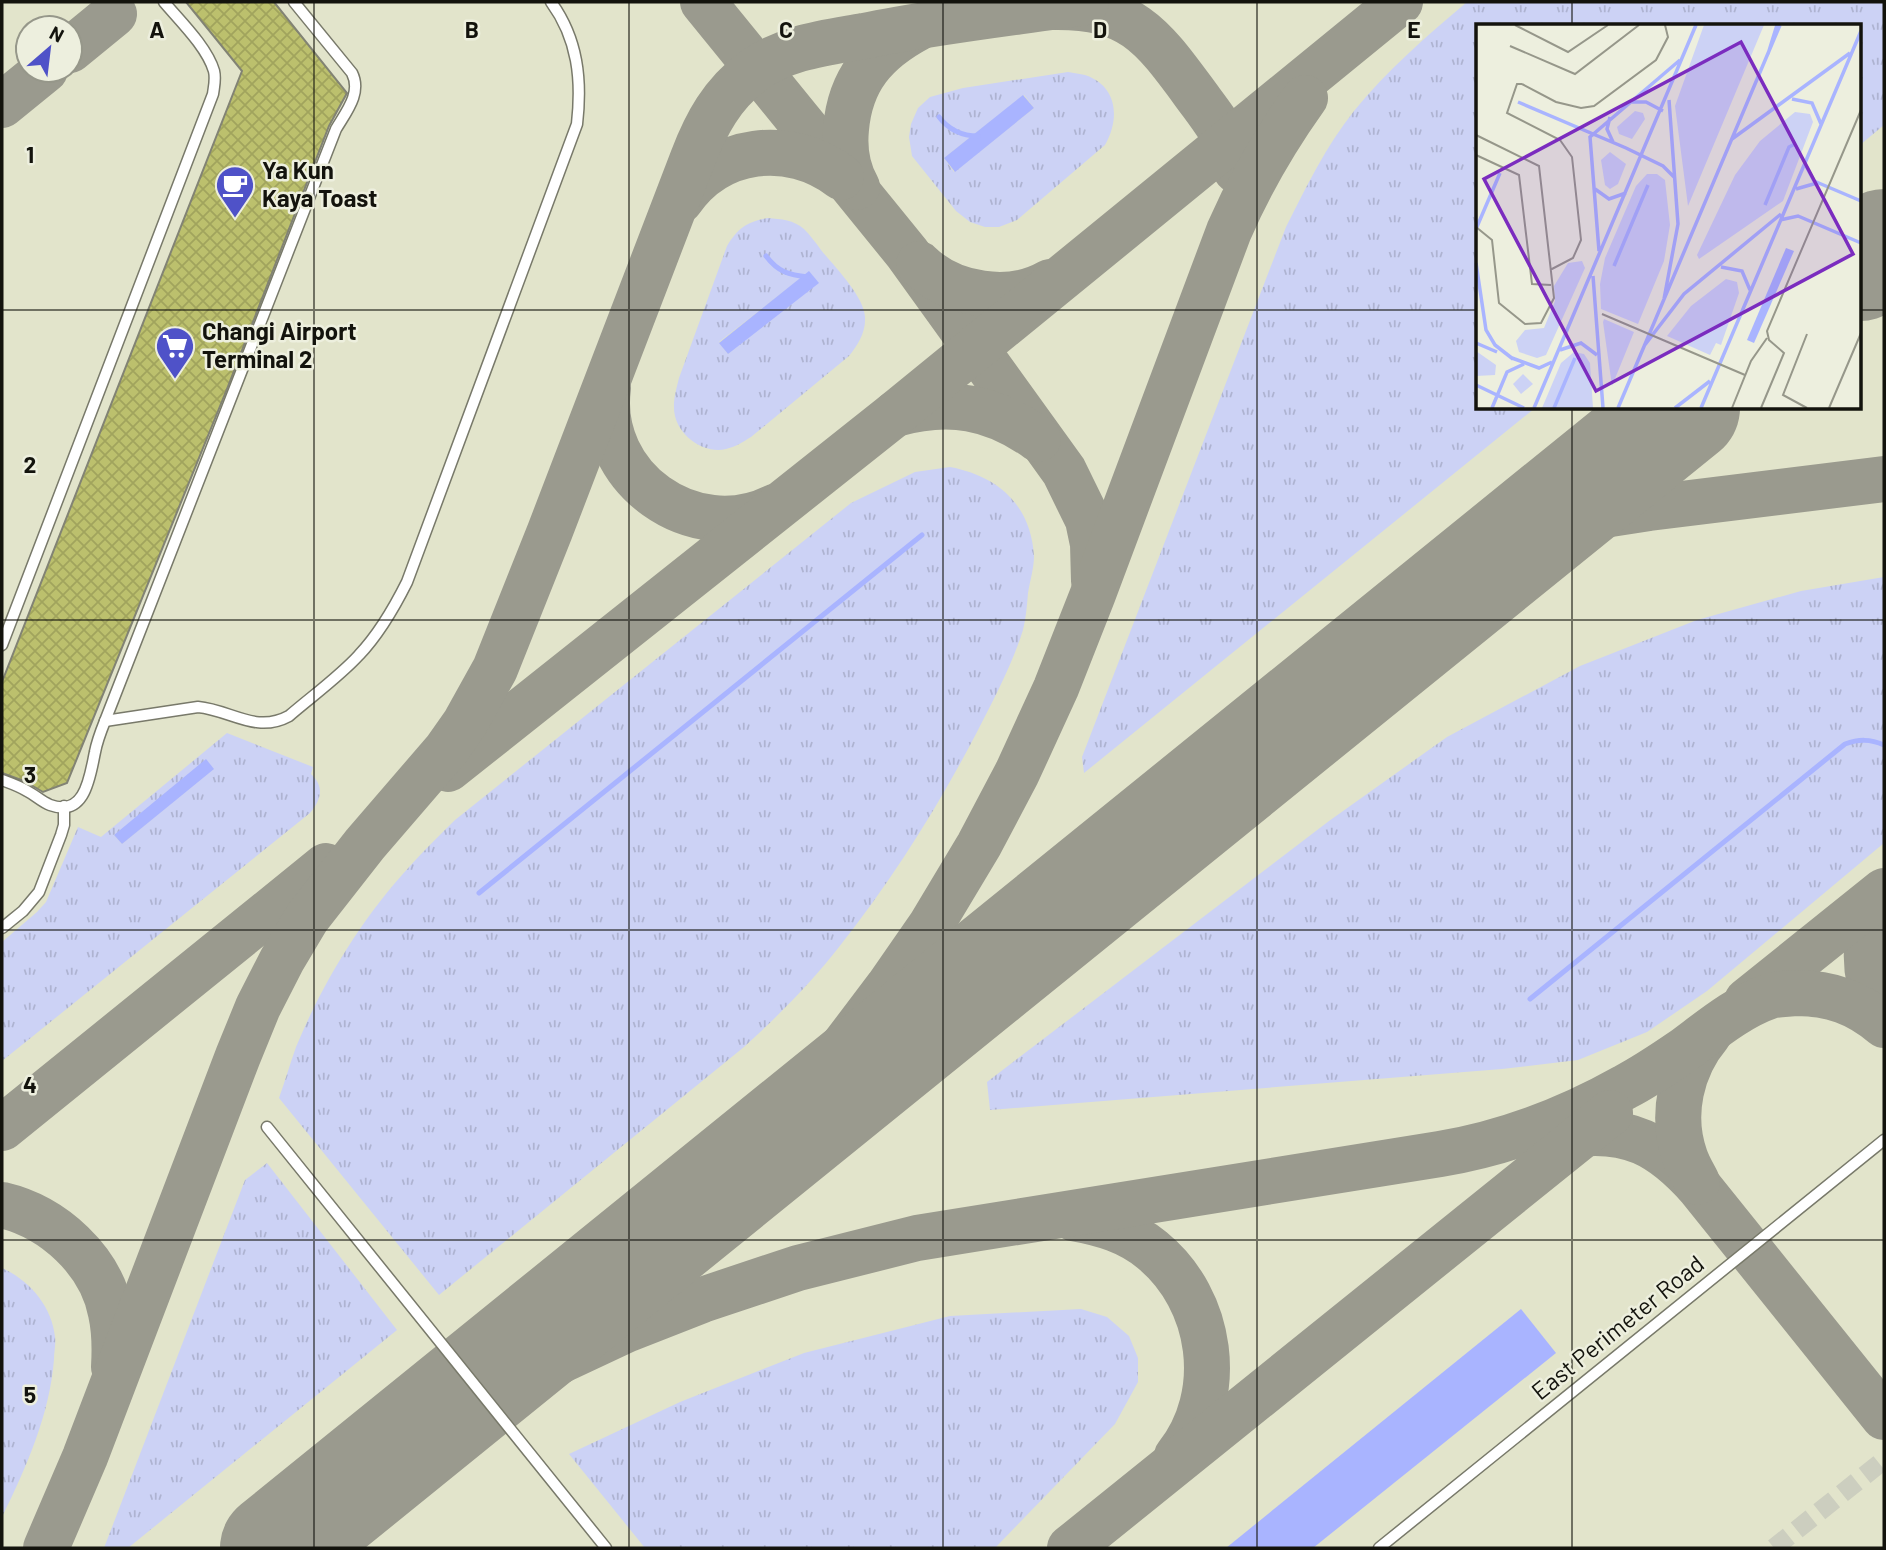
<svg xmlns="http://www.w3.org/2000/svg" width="1886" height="1550" font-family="Barlow,sans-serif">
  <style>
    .built { fill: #e2e4cb; fill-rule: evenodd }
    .grass { fill: url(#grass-tufts); fill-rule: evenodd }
    .water { fill: #a9b4ff }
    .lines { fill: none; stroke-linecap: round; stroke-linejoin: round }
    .stream { stroke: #a9b4ff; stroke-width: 5 }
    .taxiway { stroke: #9a9a8e; stroke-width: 46 }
    .runway { stroke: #9a9a8e; stroke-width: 112 }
    .building { fill: url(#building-cross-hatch); stroke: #828374; stroke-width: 2 }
    .minor-tunnel { stroke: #cccebf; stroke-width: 19; stroke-dasharray: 19 10; stroke-linecap: butt }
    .service-casing { stroke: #78796a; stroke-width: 13 }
    .service { stroke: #fff; stroke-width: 10 }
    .grid { fill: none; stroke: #13130d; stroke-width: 2; stroke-opacity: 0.55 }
    .labels { text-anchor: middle; stroke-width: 5; stroke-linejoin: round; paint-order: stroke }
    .poi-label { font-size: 24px; font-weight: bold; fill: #13130d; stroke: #edefde; text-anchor: start }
    .street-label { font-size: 24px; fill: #13130d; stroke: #edefde }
    .inset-river { fill: none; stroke: #a9b4ff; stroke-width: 3.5 }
    .inset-road { fill: none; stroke: #96978a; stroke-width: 2 }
    .view { fill: #7b2cbf; fill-opacity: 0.15; stroke: #7b2cbf; stroke-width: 3.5 }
    .inset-edge { fill: none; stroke: #13130d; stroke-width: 3.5 }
    .grid-label { font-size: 23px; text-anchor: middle; font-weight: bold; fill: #13130d; stroke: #edefde; stroke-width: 5; stroke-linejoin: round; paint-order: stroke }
  </style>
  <defs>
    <pattern id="grass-tufts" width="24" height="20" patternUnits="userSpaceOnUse" patternTransform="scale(1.75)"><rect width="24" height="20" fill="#ccd2f5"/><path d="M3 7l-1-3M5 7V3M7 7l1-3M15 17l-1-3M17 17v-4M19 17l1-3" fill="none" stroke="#aeb3d1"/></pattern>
    <pattern id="building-cross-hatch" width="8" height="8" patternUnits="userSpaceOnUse" patternTransform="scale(1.75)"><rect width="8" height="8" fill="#bcc06d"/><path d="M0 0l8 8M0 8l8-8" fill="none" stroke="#a1a45d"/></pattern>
  </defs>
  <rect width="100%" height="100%" fill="#edefde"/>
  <!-- built -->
  <path class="built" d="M2,2H1884V1548H2ZM1478,26H1860V408H1478ZM28,28H70V70H28Z"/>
  <!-- grass -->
  <g class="grass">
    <path d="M1467,2H1884V125L1860,145V26H1478V408H1535L1084,773L1082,757L1286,227C1306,187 1326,146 1354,111C1387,70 1427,36 1467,2Z"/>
    <path d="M1068,72C1074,73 1080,74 1085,75C1118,86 1120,119 1105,145L1017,220L999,227H985L970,222L956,211L912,156L909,137L911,124L918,108L930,97L963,88ZM1024,95L1034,108L954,172L944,158Z"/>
    <path d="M768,218C781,219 794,220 804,229C810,235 816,243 821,250C834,266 864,296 865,317C866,332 858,345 849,356L751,437C743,442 735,447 726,449C704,454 680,437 675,416C672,404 676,390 679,378L727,246C739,227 747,222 768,218ZM810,271L728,354L719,342Z"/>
    <path d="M950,467C998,476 1031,505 1034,556C1034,568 1030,581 1028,593C1027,605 1026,618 1023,630C1012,665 994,699 977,732C938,807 892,880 839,947C811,983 778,1016 744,1047L439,1295L279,1098C285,1081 290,1064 296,1047C323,982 362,918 410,866C424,850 440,835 455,820L851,503L915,472Z"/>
    <polygon points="1884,577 1884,843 1707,991 1647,1032 1578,1060 1502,1069 990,1110 987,1082 1329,821 1447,737 1580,666 1697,620 1801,591"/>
    <path d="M227,733L313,767L311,774C325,787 321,800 310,813L2,1061V942L37,912L46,902L78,827L101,837ZM213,768L122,844L114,835Z"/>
    <polygon points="267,1163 397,1330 128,1548 104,1548 245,1180"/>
    <path d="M2,1268C29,1280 52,1306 55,1337C56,1344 54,1352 54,1359C50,1414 26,1468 2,1517Z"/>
    <polygon points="1081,1309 1107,1317 1129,1336 1138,1358 1138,1382 1115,1424 995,1548 645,1548 569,1454 680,1402 804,1353 950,1316"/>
  </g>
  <!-- water -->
  <g class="water">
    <polygon points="1023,95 1034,108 955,172 944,158"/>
    <polygon points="809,271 819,283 728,354 719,343"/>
    <polygon points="206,759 214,769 122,844 114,835"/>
    <polygon points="1521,1309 1556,1353 1313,1548 1226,1548"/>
  </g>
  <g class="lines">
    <!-- stream -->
    <g class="stream">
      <path d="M939,117C949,130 961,136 978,136"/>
      <path d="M766,256C778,272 789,275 808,277"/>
      <polyline points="479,893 922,535"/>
      <path d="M1530,999L1845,744C1859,739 1870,739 1884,745"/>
    </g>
    <!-- taxiway -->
    <g class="taxiway">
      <polyline points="703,2 907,253 1064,471 1088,520 1093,544 1094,581"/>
      <path d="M1054,7C1130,6 1151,34 1193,91C1206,109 1222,128 1231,149C1233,156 1235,163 1236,170"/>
      <polyline points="70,50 114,14"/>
      <polyline points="2,105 45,70"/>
      <path d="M857,187C847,169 844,149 846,129C850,80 875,51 918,28"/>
      <path d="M680,201C718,146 789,138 841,177"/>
      <path d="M919,264C952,296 1010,305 1050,282"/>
      <path d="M608,388C596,478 693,547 774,507"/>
      <path d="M895,414C949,399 992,406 1038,439"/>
      <polyline points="1539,525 1649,508 1884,479"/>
      <polyline points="448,769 895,414 1400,2"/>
      <path d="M1884,894C1861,933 1861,979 1884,1018"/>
      <polyline points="1747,1001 1884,891"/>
      <polyline points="2,1128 326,866"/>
      <path d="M1569,1135C1628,1126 1662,1145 1700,1188L1884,1417"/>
      <path d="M1697,1182C1693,1174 1688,1166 1685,1157C1670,1115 1681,1067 1709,1034"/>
      <path d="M2,1205C53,1217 101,1260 111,1313C115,1331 115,1350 114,1367"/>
      <path d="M1073,1218C1102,1223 1129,1231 1152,1250C1213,1300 1226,1394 1177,1456"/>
      <path d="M664,1234L787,1111L832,1061L888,987L931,925L979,845L1017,773L1056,688L1093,594L1229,231C1250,183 1275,140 1305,98"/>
      <path d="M408,1441L564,1359L628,1329L702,1300L798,1268L917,1238L1440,1154C1505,1143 1568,1119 1625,1087C1646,1076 1665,1063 1684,1050C1711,1030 1738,1007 1770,996C1778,994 1788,994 1796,993C1831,993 1858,1003 1884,1025"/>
      <path d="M46,1548L85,1457L238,1056L258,1007L282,960L307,918L365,844L446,750L465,723L495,669L550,531L693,158C706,124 722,94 753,71C786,47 825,43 864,36C937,21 1012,13 1086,2"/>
      <polyline points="1070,1548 1610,1113"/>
    </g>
    <!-- runway -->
    <g class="runway">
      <polyline points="1860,265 1884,245"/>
      <polyline points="276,1548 1684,408"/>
    </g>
  </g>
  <!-- building -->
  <polygon class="building" points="186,2 274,2 347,93 329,126 227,389 67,783 43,792 24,781 2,773 2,682 242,71"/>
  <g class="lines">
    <!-- minor-tunnel -->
    <polyline class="minor-tunnel" points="1774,1548 1884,1460"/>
    <!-- service casing -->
    <g class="service-casing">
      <g id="service">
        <path d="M2,645L213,94C214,86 216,79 214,71C207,47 180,21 164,2"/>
        <path d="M105,721L198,707C231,710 256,734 289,716C311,697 340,676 359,655C379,634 394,608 407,582L577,124C582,80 578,39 551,2"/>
        <path d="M2,780C10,783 19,786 27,791C35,795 42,802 50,805C86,818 90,775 95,752C97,741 101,731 105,721L336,129C346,112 362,93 352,73L294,2"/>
        <polyline points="2,928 23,911 39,892 61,835 64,825 64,806"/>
        <polyline points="267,1127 606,1548"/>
        <polyline points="1379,1548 1884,1140"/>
      </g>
    </g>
    <!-- service -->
    <use href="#service" class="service"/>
  </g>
  <!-- grid -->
  <path class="grid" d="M314,2V1548M629,2V1548M943,2V1548M1257,2V1548M1572,2V26M2,310H1478M1860,310H1884M1572,408V1548M2,620H1884M2,930H1884M2,1240H1884"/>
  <!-- icons -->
  <defs>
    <g id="cafe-pin" transform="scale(2.0125)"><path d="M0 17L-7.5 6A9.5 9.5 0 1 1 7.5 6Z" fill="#4f52c8" stroke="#edefde"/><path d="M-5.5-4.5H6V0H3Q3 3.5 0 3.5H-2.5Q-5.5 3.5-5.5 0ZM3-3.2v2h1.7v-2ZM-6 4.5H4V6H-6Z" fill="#fff"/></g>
    <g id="supermarket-pin" transform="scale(2.0125)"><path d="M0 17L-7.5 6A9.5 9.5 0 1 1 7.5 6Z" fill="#4f52c8" stroke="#edefde"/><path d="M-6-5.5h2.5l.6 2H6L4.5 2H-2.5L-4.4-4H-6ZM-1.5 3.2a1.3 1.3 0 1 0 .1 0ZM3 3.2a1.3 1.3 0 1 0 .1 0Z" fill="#fff"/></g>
  </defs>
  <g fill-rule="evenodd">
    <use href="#cafe-pin" x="235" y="185"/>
    <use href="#supermarket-pin" x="175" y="346"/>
  </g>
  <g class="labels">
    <!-- poi labels -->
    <g class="poi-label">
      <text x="262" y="179">Ya Kun<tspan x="262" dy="28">Kaya Toast</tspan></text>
      <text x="202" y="340">Changi Airport<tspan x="202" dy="28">Terminal 2</tspan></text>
    </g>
    <!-- street labels -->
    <g class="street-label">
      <text transform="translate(1618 1328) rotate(-39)" y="8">East Perimeter Road</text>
    </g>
  </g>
  <!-- overview -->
  <g transform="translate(1476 24)">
    <rect width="385" height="385" fill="#edefde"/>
    <path d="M228,1H288L212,182L199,82ZM159,87L167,89L169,95L156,115L143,110L141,103ZM319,88L334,90L337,98L307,177L223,235L221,231L259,151L284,117ZM134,128L150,140L142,160L134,165L129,161L125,136ZM171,150H181L189,156L194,201L188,237L162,300L125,285L124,260L129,234L160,162ZM106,237L109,244L70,331L61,334L43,328L40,317L49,306L68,304L79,277L78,262L92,239ZM250,255L261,258L263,269L245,321L240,319L234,331L191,312L215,282ZM128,295L158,308L136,362L127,298ZM0,327L20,341L19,351L0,352ZM98,328L108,330L114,339L117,384H66L85,339ZM47,350L57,360L45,370L37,360Z" fill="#ccd2f5"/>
    <path d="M310,224L318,227L278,319L271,316Z" fill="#a9b4ff"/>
    <path class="inset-river" d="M292,30L301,1M316,75L336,79L345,100M42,78L150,124L187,142L198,153M156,78H170L187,87M134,93L131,105L137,118M256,115L374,29M330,142L338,157L385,177M119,165L133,175L150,169M320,165L341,159M289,181L313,123L319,120M304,196L322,192L385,219M0,205L24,149M123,227L114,113L204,36M0,239L10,306L19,321L37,335M138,242L172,161M245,243L266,247L274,266M117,252L127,384M188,275L202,200L193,76M0,319L21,328M168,322L208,270L305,190M84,326L105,319L121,331M36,334L63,344L76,338M0,361L48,384M16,384L31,348L48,340M58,384L220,1M78,384L99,334M142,384L304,1M199,384L234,357M225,384L385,7"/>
    <path class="inset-road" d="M39,1L92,28L132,1M34,22L99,50L163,1M46,60H41L31,89L84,116L96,133L105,216L97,234L74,246M46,60L80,78L105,84L118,82L180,36L192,13L189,1M0,111L63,142L78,274L65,299L49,300L23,279L16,216L0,203M0,131L43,151L56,260L75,261M126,290L269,351M331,310L307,371L331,384M256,384L275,337L291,314M285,384L308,329L293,316L291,307L385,86M353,384L385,309"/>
    <path class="view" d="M265,18L377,230L120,367L8,155Z"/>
    <rect width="385" height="385" class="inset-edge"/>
  </g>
  <g class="grid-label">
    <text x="157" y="38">A</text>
    <text x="472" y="38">B</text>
    <text x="786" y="38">C</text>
    <text x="1100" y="38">D</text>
    <text x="1414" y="38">E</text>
    <text x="30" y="163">1</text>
    <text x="30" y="473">2</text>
    <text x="30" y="783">3</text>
    <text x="30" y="1093">4</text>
    <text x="30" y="1403">5</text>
  </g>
  <!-- border -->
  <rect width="1886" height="1550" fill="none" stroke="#13130d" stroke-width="7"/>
  <!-- north arrow -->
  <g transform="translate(49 49) rotate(28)"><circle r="33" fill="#edefde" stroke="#96978a" stroke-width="2"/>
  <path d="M0-5L12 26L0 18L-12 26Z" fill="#4f52c8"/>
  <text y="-10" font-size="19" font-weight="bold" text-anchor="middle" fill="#13130d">N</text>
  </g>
</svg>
